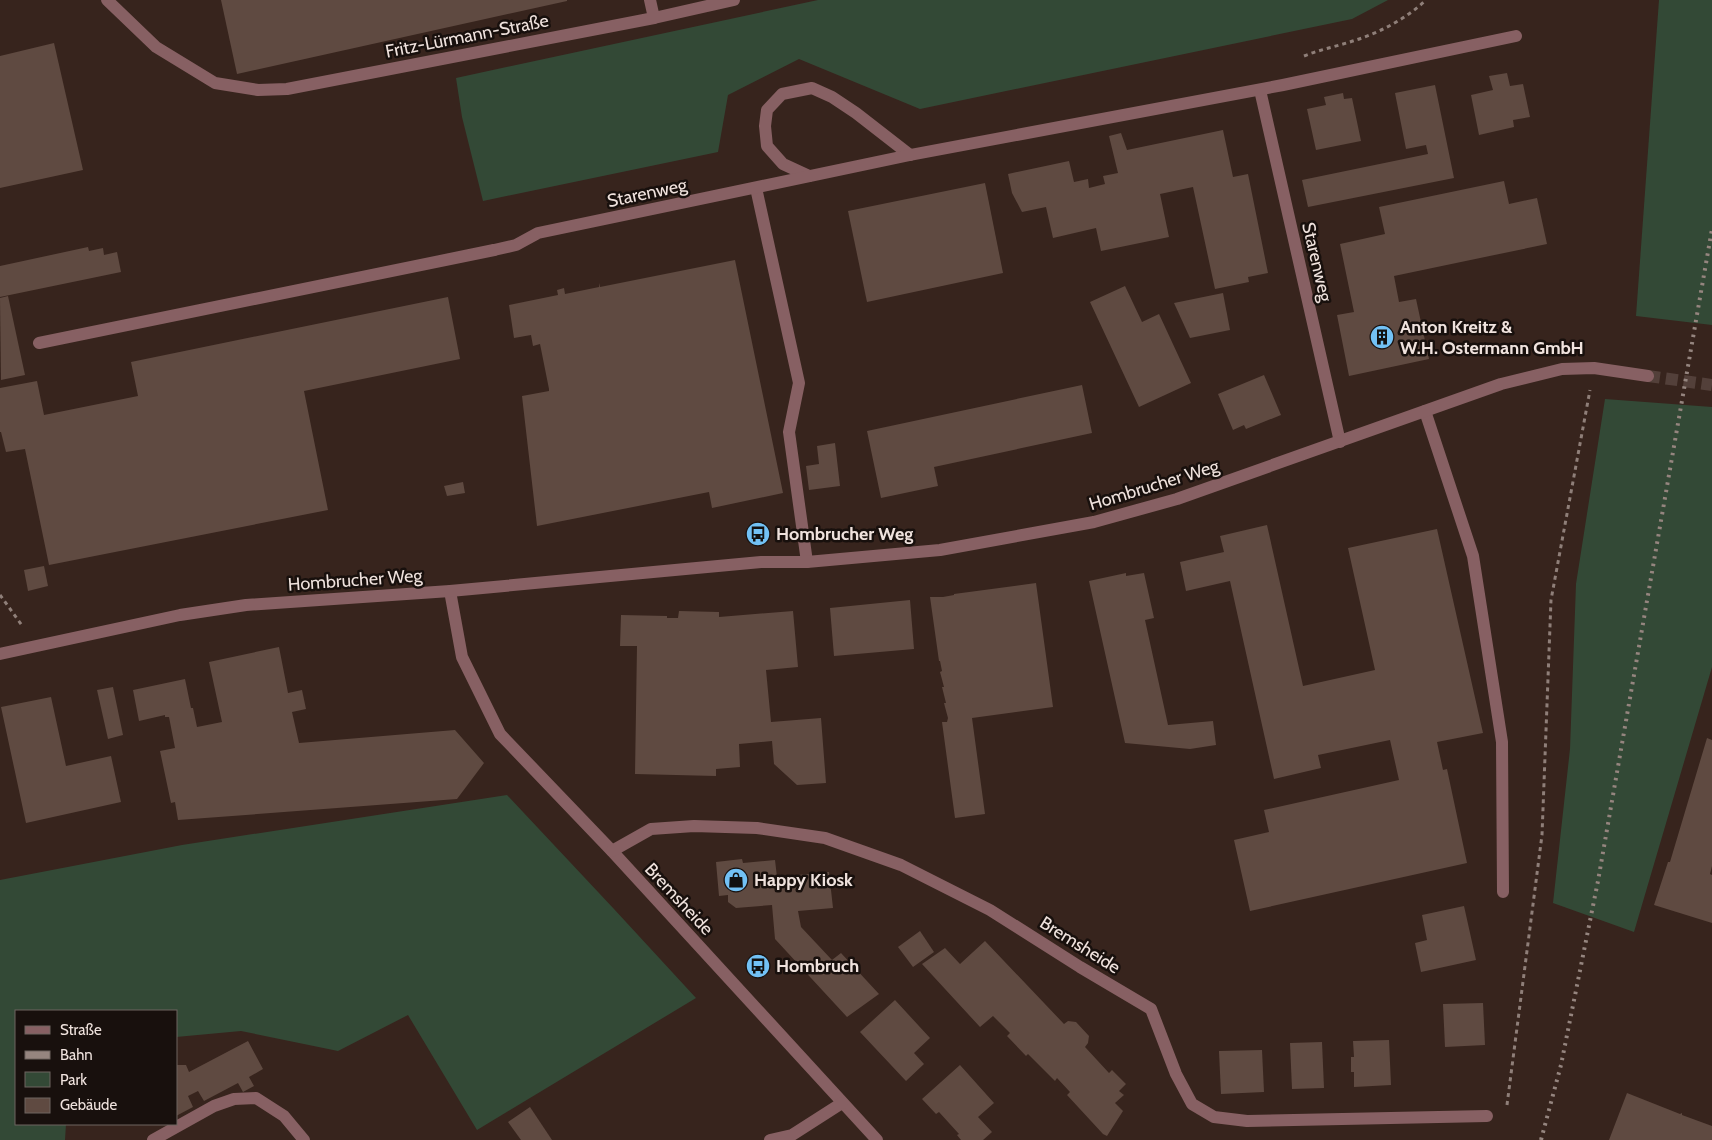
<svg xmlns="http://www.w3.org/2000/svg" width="1712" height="1140" font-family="Cabin,sans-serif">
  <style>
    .green { fill: #334936 }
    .building { fill: #5f4a41 }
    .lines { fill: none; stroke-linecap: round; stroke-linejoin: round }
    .minor-tunnel { stroke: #53403a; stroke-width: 12; stroke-dasharray: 12 6; stroke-linecap: butt }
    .path { stroke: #8f7f79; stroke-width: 3; stroke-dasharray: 4 4; stroke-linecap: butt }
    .service { stroke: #876063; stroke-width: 12 }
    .minor { stroke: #876063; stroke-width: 12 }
    .rail { stroke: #95857f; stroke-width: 4; stroke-dasharray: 2.5 5; stroke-linecap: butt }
    .labels { text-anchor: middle; stroke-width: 5; stroke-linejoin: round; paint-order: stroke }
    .street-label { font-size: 18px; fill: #efe2dd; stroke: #18100d }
    .poi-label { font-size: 18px; font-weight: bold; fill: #efe2dd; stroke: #18100d; text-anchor: start }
  </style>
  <rect width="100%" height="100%" fill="#37241d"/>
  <!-- green -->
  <g class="green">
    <polygon points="818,0 1388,0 1352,19 920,109 799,59 728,95 718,152 483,201 462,117 456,78"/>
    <polygon points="1659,0 1712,0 1712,325 1636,316"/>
    <polygon points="1605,399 1712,407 1712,667 1634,932 1553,903 1570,749 1576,584"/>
    <polygon points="507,795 614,909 696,998 477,1130 408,1015 338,1051 241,1031 176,1037 176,1011 16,1011 16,1124 66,1124 65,1140 0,1140 0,880 182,845"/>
  </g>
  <!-- building -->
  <g class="building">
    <polygon points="221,0 567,0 567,1 237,74"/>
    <polygon points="54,43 83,170 0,188 0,56"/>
    <polygon points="1507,73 1510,86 1523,84 1530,117 1513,120 1514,127 1479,135 1471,95 1493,90 1489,76"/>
    <polygon points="1435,85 1454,178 1308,207 1302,180 1428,154 1426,145 1406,149 1395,93"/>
    <polygon points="1343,93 1344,99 1352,98 1361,141 1316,150 1307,109 1326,105 1324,97"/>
    <polygon points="1223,130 1233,177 1248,174 1268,273 1248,277 1249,282 1215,289 1193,187 1160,194 1169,237 1101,251 1096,228 1053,238 1046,207 1022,212 1012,193 1008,174 1069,161 1074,182 1088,179 1089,188 1105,184 1103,176 1118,173 1109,136 1121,133 1127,150"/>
    <polygon points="1504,181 1509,204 1537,198 1547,244 1394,276 1399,302 1416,299 1429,359 1349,376 1337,315 1354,312 1340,244 1385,234 1379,207"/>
    <polygon points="985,183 1003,273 867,302 848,211"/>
    <polygon points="88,247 89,251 103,248 104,255 117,252 121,272 0,297 0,266"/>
    <polygon points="735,260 783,493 712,508 709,492 537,526 522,396 549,391 549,389 540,344 533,346 531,335 514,338 509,305 558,295 557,290 564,288 565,294 599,287 599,283 600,287"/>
    <polygon points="1125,286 1142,322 1159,314 1191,383 1139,407 1090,302"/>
    <polygon points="1223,293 1230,330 1190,338 1174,303"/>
    <polygon points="8,296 25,375 1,380 0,298"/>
    <polygon points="448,297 460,359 304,391 328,510 49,565 25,449 6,452 1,432 0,432 0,388 37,381 44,415 138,396 131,362"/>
    <polygon points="1264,375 1281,415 1246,429 1244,425 1233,430 1218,394"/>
    <polygon points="1082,385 1092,433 934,467 938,486 881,498 867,431"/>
    <polygon points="835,443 840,486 809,490 806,466 819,464 817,446"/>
    <polygon points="463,482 465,493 447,496 444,486"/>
    <polygon points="1267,525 1303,686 1375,670 1348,548 1437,529 1483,733 1437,742 1443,770 1447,769 1467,863 1250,911 1234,840 1269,832 1264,810 1399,780 1390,740 1318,755 1321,768 1274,779 1230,581 1186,591 1180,562 1224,552 1220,536"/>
    <polygon points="44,566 48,586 28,591 24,570"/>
    <polygon points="1126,573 1126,576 1144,573 1154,618 1145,620 1168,725 1213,721 1216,745 1190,749 1125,743 1089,581"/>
    <polygon points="1036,583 1053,707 972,718 985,814 955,818 942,722 947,722 948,718 945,707 944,703 946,703 942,687 944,687 940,672 942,671 940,661 939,661 930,597 943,597 954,595 954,594"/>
    <polygon points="910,600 914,649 834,656 830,608"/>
    <polygon points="679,611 719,612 719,617 793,611 798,667 766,670 771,722 821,718 826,783 797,785 774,764 772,741 739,744 740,767 716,769 716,776 635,774 637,646 620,646 621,615 667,616 667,618 678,618"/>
    <polygon points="279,647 288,693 302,690 306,709 292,712 299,743 455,730 484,763 457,799 178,820 175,802 171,803 160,751 175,748 169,717 165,717 165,715 139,721 133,690 185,679 191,708 193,708 197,727 222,722 209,662"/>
    <polygon points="113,687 123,735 108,739 97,690"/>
    <polygon points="51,697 66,766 111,756 121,802 26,823 1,707"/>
    <polygon points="1707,738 1712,740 1712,866 1710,874 1712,875 1712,923 1654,905 1668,862 1670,862"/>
    <polygon points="742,859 743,863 775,860 777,877 829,872 833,908 798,911 801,927 832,960 841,953 879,994 847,1017 775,939 772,905 736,908 728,902 728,895 719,896 716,862"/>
    <polygon points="1464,906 1476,960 1421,972 1415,943 1427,940 1422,915"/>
    <polygon points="920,931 934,952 913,967 898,947"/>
    <polygon points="985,941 1064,1024 1068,1021 1076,1022 1089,1036 1088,1043 1085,1047 1109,1073 1112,1070 1126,1084 1119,1091 1124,1095 1115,1103 1123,1111 1107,1136 1103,1134 1067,1095 1070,1092 1057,1078 1055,1081 1028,1054 1026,1056 1007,1036 1010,1033 993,1016 980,1027 922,964 945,948 960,964"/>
    <polygon points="895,1000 930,1038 914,1053 924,1064 906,1081 860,1032"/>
    <polygon points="1483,1003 1485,1045 1445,1047 1443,1004"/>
    <polygon points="1389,1040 1391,1085 1354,1087 1354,1072 1351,1072 1351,1057 1354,1057 1353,1041"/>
    <polygon points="248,1041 263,1069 249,1077 254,1086 243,1092 238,1083 204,1101 198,1091 188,1096 193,1107 176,1116 176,1065 186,1065 189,1072"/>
    <polygon points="1322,1042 1324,1088 1292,1089 1290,1043"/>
    <polygon points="1262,1050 1264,1092 1221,1094 1219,1051"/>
    <polygon points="960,1065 994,1103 978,1117 992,1132 983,1140 961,1140 957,1135 959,1134 939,1112 936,1114 922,1099"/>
    <polygon points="1627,1093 1680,1114 1682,1113 1682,1115 1712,1126 1712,1140 1609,1140"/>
    <polygon points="530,1107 552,1140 521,1140 508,1122"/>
  </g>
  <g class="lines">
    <!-- minor-tunnel -->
    <polyline class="minor-tunnel" points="1648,376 1712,385"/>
    <!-- path -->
    <g class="path">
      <path d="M1304,56C1321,49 1339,46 1356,40C1381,32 1407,18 1426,0"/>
      <polyline points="0,595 23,627"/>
      <polyline points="1507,1105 1542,835 1551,600 1590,390"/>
    </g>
    <!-- service -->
    <g class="service">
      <polyline points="107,0 156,47 215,83 258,90 287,89 654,18"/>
      <polyline points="756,188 799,383 789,432 807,562"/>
      <polyline points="39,343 494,250"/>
      <polyline points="1425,411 1473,556 1502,742 1503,892"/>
      <polyline points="153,1140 214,1106 234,1099 256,1098 284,1116 304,1140"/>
    </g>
    <!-- minor -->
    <g class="minor">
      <polyline points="650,0 654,18 734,0"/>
      <polyline points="1260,90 1340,442"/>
      <polyline points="809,176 783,164 767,146 765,126 767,110 782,94 812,88 832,97 856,113 910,155"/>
      <polyline points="494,250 516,245 538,233 910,155 1283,85 1516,36"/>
      <polyline points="450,591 462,657 500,734 612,851 877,1140"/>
      <polyline points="0,654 180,615 246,605 450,591 761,562 807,562 940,550 1094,522 1177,499 1501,384 1562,369 1594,368 1648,376"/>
      <polyline points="612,851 651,829 694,826 757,828 825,838 901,865 990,910 1080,967 1151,1009 1176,1074 1192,1104 1214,1117 1247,1121 1487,1116"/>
      <polyline points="770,1140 792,1135 842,1103"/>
    </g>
    <!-- rail -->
    <polyline class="rail" points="1541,1140 1561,1065 1598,881 1712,229"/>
  </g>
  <!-- icons -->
  <defs>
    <g id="building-disc" transform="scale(1.25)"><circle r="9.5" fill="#72c1f5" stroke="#18100d"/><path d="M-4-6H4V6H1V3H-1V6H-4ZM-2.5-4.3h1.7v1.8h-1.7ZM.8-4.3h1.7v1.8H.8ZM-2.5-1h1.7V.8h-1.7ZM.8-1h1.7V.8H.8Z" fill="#111"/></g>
    <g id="bus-disc" transform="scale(1.25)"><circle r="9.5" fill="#72c1f5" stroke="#18100d"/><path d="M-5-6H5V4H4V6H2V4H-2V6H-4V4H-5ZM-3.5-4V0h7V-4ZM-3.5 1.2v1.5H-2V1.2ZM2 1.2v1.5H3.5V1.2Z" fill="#111"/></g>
    <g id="shop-disc" transform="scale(1.25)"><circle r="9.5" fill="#72c1f5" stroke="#18100d"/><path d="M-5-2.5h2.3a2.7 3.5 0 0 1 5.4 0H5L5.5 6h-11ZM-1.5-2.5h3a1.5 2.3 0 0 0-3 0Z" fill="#111"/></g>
  </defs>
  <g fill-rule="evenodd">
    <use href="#building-disc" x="1382" y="337"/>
    <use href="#bus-disc" x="758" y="534"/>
    <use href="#shop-disc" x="736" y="880"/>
    <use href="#bus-disc" x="758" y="966"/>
  </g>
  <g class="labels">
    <!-- street labels -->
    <g class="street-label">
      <text transform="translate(467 36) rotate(-11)" y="6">Fritz-Lürmann-Straße</text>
      <text transform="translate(647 193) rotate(-12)" y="6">Starenweg</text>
      <text transform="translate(1317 262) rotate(77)" y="6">Starenweg</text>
      <text transform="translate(1154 485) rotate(-17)" y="6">Hombrucher Weg</text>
      <text transform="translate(355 580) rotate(-4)" y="6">Hombrucher Weg</text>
      <text transform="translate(679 899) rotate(47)" y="6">Bremsheide</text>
      <text transform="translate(1080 945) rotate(32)" y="6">Bremsheide</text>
    </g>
    <!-- poi labels -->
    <g class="poi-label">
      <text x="1400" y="333">Anton Kreitz &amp;<tspan x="1400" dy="21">W.H. Ostermann GmbH</tspan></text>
      <text x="776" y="540">Hombrucher Weg</text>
      <text x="754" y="886">Happy Kiosk</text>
      <text x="776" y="972">Hombruch</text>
    </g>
  </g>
  <!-- legend -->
  <rect x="15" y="1010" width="162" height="115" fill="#18100d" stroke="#6e6460"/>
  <rect x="25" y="1026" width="25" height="8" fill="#876063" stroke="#6e6460"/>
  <text x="60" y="1035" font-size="15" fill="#efe2dd">Straße</text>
  <rect x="25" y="1051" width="25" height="8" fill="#95857f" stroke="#6e6460"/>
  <text x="60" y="1060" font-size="15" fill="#efe2dd">Bahn</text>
  <rect x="25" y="1072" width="25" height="15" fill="#334936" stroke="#6e6460"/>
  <text x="60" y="1085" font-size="15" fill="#efe2dd">Park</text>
  <rect x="25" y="1098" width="25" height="15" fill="#5f4a41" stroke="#6e6460"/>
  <text x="60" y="1110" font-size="15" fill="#efe2dd">Gebäude</text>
</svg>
